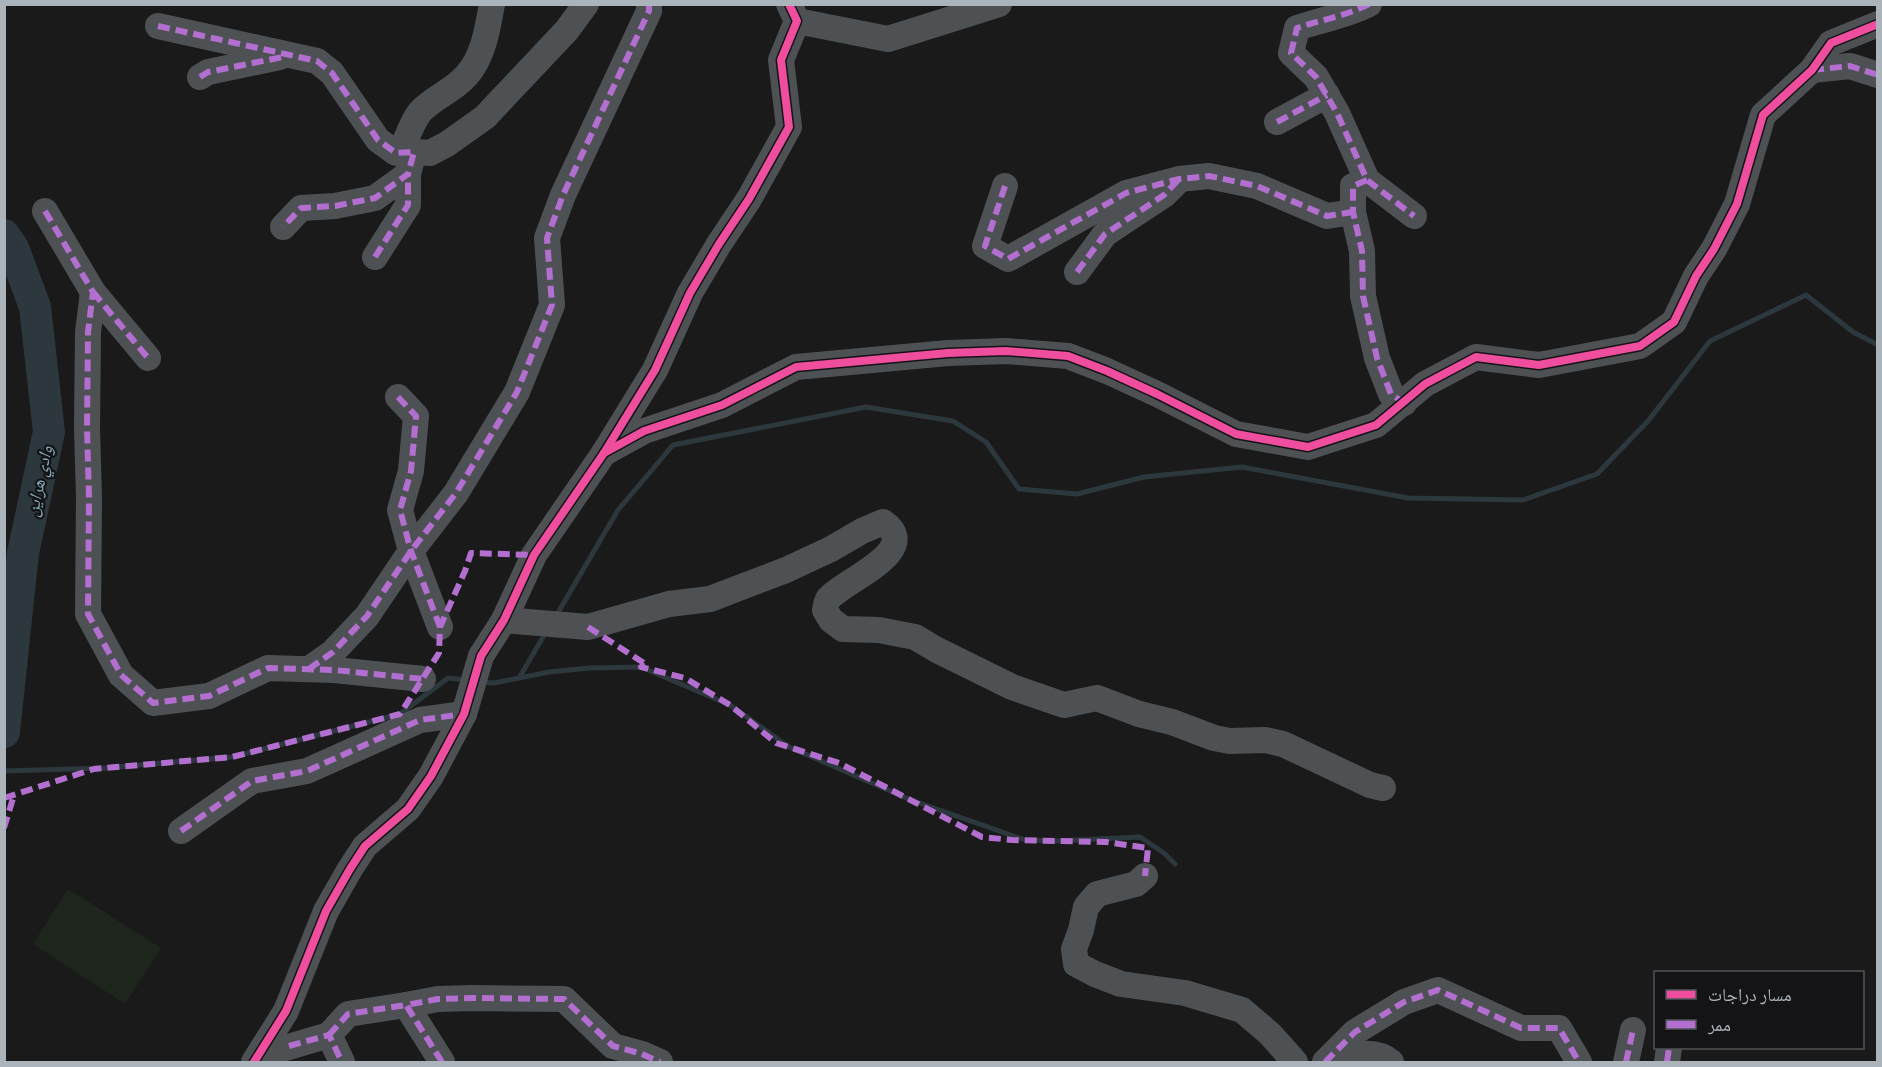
<svg xmlns="http://www.w3.org/2000/svg" width="1882" height="1067" font-family="Manrope,'Noto Naskh Arabic',sans-serif">
  <style>
    .pitch { fill: #1e251d }
    .lines { fill: none; stroke-linecap: round; stroke-linejoin: round }
    .stream { stroke: #2c383d; stroke-width: 5 }
    .river { stroke: #2c383d; stroke-width: 32 }
    .minor { stroke: #4e5153; stroke-width: 26 }
    .quiet { stroke: #b36fd0; stroke-width: 6; stroke-dasharray: 12 6; stroke-linecap: butt }
    .cycleway-casing { stroke: #141416; stroke-width: 11 }
    .cycleway { stroke: #ef4d9e; stroke-width: 8 }
    .labels { text-anchor: middle; stroke-width: 4.5; stroke-linejoin: round; paint-order: stroke }
    .water-label { font-size: 18px; font-style: italic; fill: #81a7b7; stroke: #141416 }
  </style>
  <rect width="100%" height="100%" fill="#1a1a1a"/>
  <!-- pitch -->
  <polygon class="pitch" points="68,889 161,948 125,1004 33,944"/>
  <g class="lines">
    <!-- stream -->
    <g class="stream">
      <polyline points="556,616 618,510 673,445 866,407 953,421 986,442 1019,489 1077,494 1144,477 1242,467 1408,498 1523,500 1597,474 1648,421 1710,341 1806,295 1853,332 1878,345"/>
      <polyline points="519,678 546,632"/>
      <polyline points="479,682 494,683 549,672 589,668 641,667 730,705 789,747 911,800 1025,840 1056,841 1140,837 1164,853 1175,864"/>
      <polyline points="4,771 105,768 232,757 400,714 448,678 467,680"/>
    </g>
    <!-- river -->
    <polyline class="river" points="4,235 13,248 35,307 49,432 23,553 4,732"/>
    <!-- minor -->
    <g class="minor">
      <path d="M492,4C488,25 485,48 473,67C459,89 434,96 420,112C413,121 409,132 405,142L414,152L430,153L447,144L485,117L567,30L586,4"/>
      <path d="M1369,4C1346,16 1320,20 1297,28L1291,53L1316,77L1337,113L1367,180L1414,216"/>
      <polyline points="797,21 888,39 999,4"/>
      <polyline points="158,26 317,61 332,73 378,140 396,153 414,152 408,174 375,198 335,206 301,208 283,227"/>
      <polyline points="1812,70 1850,66 1878,75"/>
      <polyline points="200,77 208,72 280,57"/>
      <polyline points="1277,122 1327,95"/>
      <polyline points="1367,180 1353,186 1353,212 1362,251 1363,296 1377,358 1391,394 1404,403"/>
      <polyline points="1005,186 985,246 1008,259 1126,193 1179,179 1209,176 1257,186 1327,216 1353,212"/>
      <polyline points="45,211 93,292 88,332 87,428 89,498 88,614 121,675 153,703 209,696 268,668 334,670 423,679"/>
      <polyline points="375,257 408,205 408,174"/>
      <polyline points="1077,272 1105,234 1164,195 1175,184"/>
      <polyline points="93,292 148,358"/>
      <polyline points="398,397 416,416 411,471 400,510 411,551 440,627"/>
      <polyline points="604,453 644,431 722,405 796,367 948,353 1006,351 1068,356 1107,371 1157,394 1236,434 1308,447 1376,425 1425,384 1476,357 1539,365 1640,346 1674,322 1696,276 1714,249 1737,204 1763,115 1812,70 1831,43 1878,24"/>
      <path d="M504,620L588,627L669,604L710,599L786,570L831,549L862,531L883,522C924,550 845,580 829,598C826,601 826,606 825,610L831,620L843,629L879,630L915,637L937,650L1012,687L1064,705L1097,698L1139,714L1172,722L1214,738L1230,741L1265,740L1283,744L1370,785L1383,788"/>
      <polyline points="309,669 333,652 367,616 411,551 456,493 517,392 552,305 547,238 563,195 649,11 649,4"/>
      <polyline points="181,831 252,781 307,771 420,720 464,714"/>
      <polyline points="1145,876 1136,884 1097,894 1086,907 1081,930 1074,949 1076,964 1095,974 1121,984 1185,993 1242,1010 1270,1034 1295,1062"/>
      <polyline points="329,1035 348,1014 406,1005"/>
      <polyline points="254,1062 286,1011 326,911 350,869 365,846 408,809 431,776 464,714 481,656 504,620 534,555 604,453 655,370 690,293 719,244 749,199 789,127 781,60 797,21 789,4"/>
      <polyline points="256,1062 275,1051 329,1035 342,1062"/>
      <polyline points="442,1062 406,1005 438,999 473,998 564,999 613,1046 642,1054 660,1062"/>
      <polyline points="1325,1062 1355,1032 1404,1002 1438,990 1521,1028 1559,1028 1579,1062"/>
      <path d="M1330,1062C1350,1056 1373,1047 1391,1062"/>
      <polyline points="1626,1062 1633,1030"/>
      <polyline points="1667,1062 1669,1048"/>
    </g>
    <!-- quiet -->
    <g class="quiet">
      <path d="M1369,4C1346,16 1320,20 1297,28L1291,53L1316,77L1337,113L1367,180L1414,216"/>
      <polyline points="158,26 317,61 332,73 378,140 396,153 414,152 408,174 375,198 335,206 301,208 283,227"/>
      <polyline points="1812,70 1850,66 1878,75"/>
      <polyline points="200,77 208,72 283,57"/>
      <polyline points="1277,122 1327,95"/>
      <polyline points="1367,180 1353,186 1353,212 1362,251 1363,296 1377,358 1391,394 1404,403"/>
      <polyline points="1005,186 985,246 1008,259 1126,193 1179,179 1209,176 1257,186 1327,216 1353,212"/>
      <polyline points="45,211 93,292 88,332 87,428 89,498 88,614 121,675 153,703 209,696 268,668 334,670 423,679"/>
      <polyline points="375,257 408,205 408,174"/>
      <polyline points="1077,272 1105,234 1164,195 1179,179"/>
      <polyline points="93,292 148,358"/>
      <polyline points="398,397 416,416 411,471 400,510 411,551 440,627"/>
      <polyline points="588,627 647,665 641,667 685,678 730,705 776,743 839,763 982,837 1012,840 1106,842 1148,848 1145,876"/>
      <polyline points="309,669 333,652 367,616 411,551 456,493 517,392 552,305 547,238 563,195 649,11 649,4"/>
      <polyline points="4,798 94,769 232,757 400,714 439,653 440,627 465,571 471,553 534,555"/>
      <polyline points="4,828 14,795"/>
      <polyline points="181,831 252,781 307,771 420,720 464,714"/>
      <polyline points="329,1035 348,1014 406,1005"/>
      <polyline points="289,1046 329,1035 342,1062"/>
      <polyline points="442,1062 406,1005 438,999 473,998 564,999 613,1046 642,1054 660,1062"/>
      <polyline points="1325,1062 1355,1032 1404,1002 1438,990 1521,1028 1559,1028 1579,1062"/>
      <polyline points="1626,1062 1633,1030"/>
      <polyline points="1667,1062 1669,1048"/>
    </g>
    <!-- cycleway casing -->
    <g class="cycleway-casing">
      <g id="cycleway">
        <polyline points="604,453 644,431 722,405 796,367 948,353 1006,351 1068,356 1107,371 1157,394 1236,434 1308,447 1376,425 1425,384 1476,357 1539,365 1640,346 1674,322 1696,276 1714,249 1737,204 1763,115 1812,70 1831,43 1878,24"/>
        <polyline points="254,1062 286,1011 326,911 350,869 365,846 408,809 431,776 464,714 481,656 504,620 534,555 604,453 655,370 690,293 719,244 749,199 789,127 781,60 797,21 789,4"/>
      </g>
    </g>
    <!-- cycleway -->
    <use href="#cycleway" class="cycleway"/>
  </g>
  <g class="labels">
    <!-- water labels -->
    <g class="water-label">
      <text transform="translate(39 481) rotate(-78)" y="6">وادي هراين</text>
    </g>
  </g>
  <!-- border -->
  <rect width="1882" height="1067" fill="none" stroke="#abb3bb" stroke-width="12"/>
  <!-- legend -->
  <rect x="1654" y="971" width="210" height="78" fill="#141416" stroke="#505458" stroke-width="1.5"/>
  <rect x="1666" y="990" width="30" height="9" fill="#ef4d9e" stroke="#505458" stroke-width="1.5"/>
  <text x="1708" y="1001" font-size="18" fill="#abb3bb">مسار دراجات</text>
  <rect x="1666" y="1020" width="30" height="9" fill="#b36fd0" stroke="#505458" stroke-width="1.5"/>
  <text x="1708" y="1031" font-size="18" fill="#abb3bb">ممر</text>
</svg>
